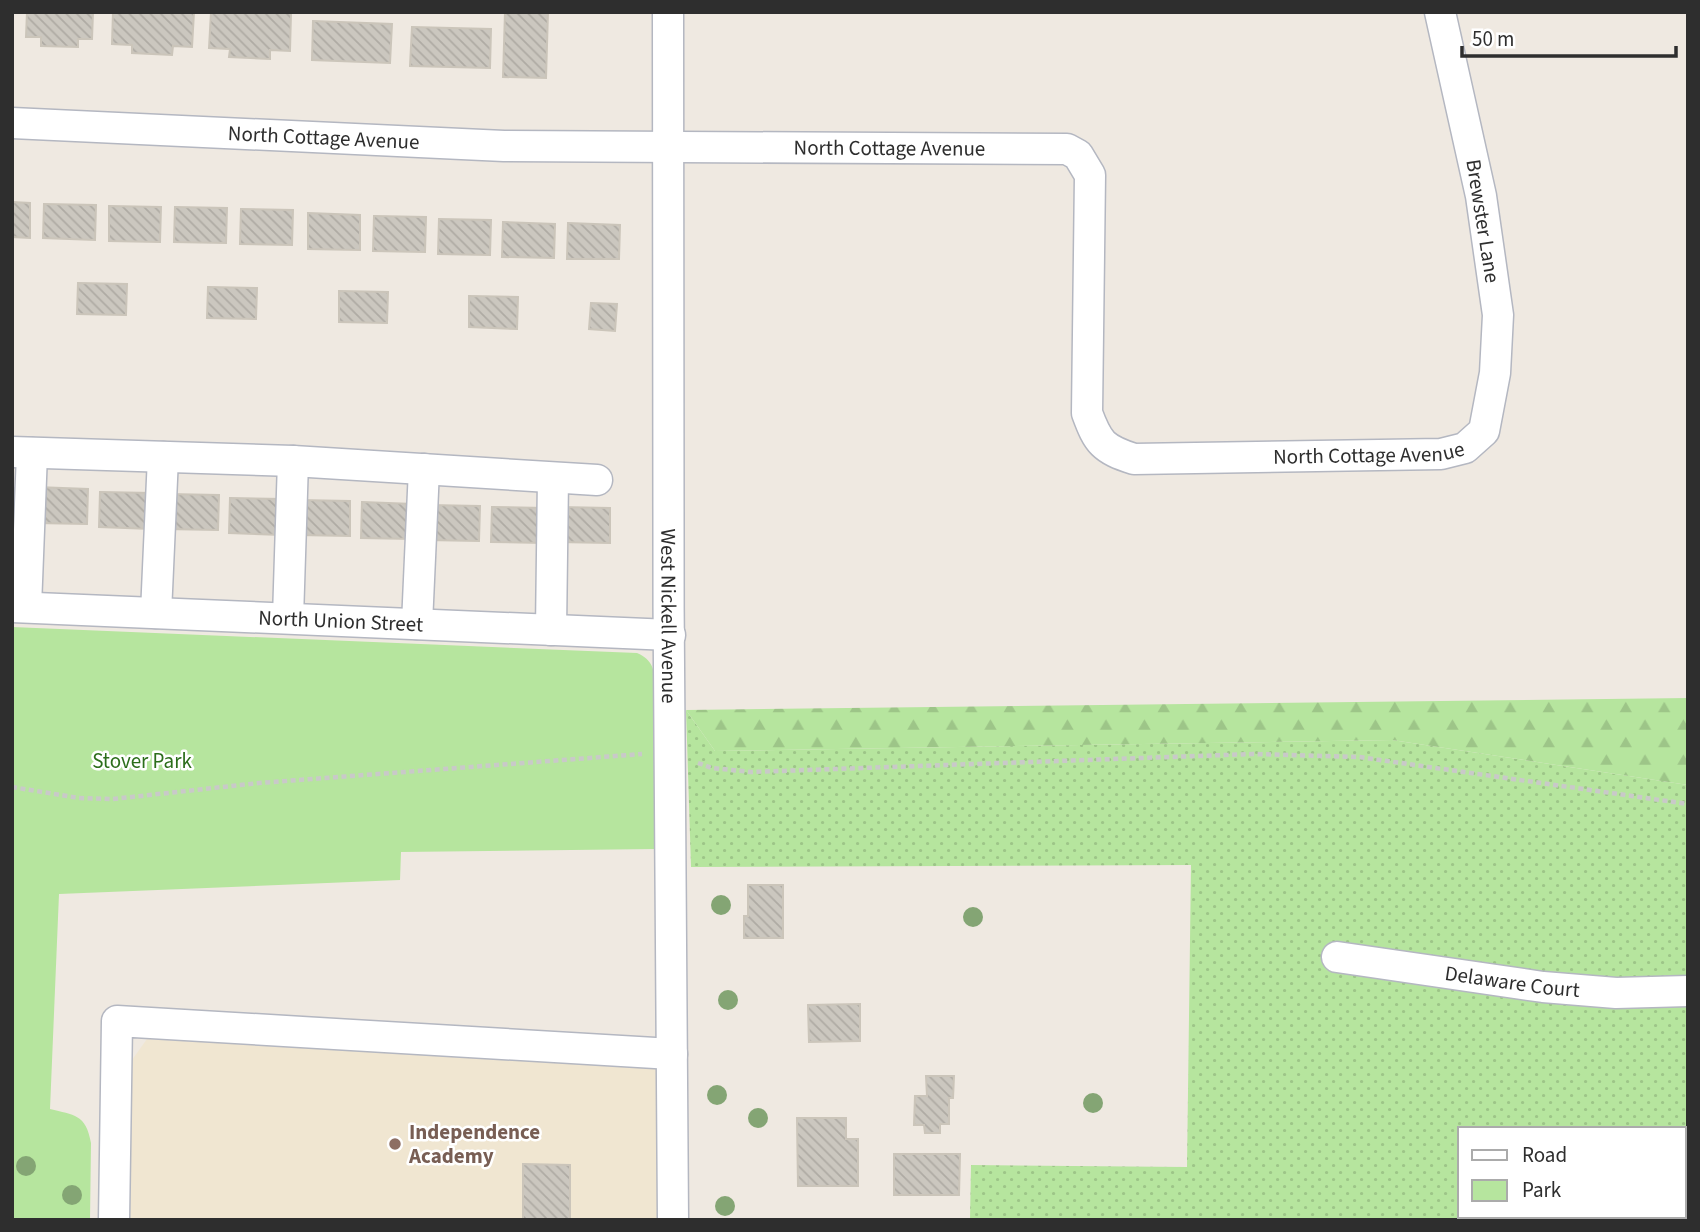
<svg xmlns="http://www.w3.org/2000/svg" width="1700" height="1232" font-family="'Source Sans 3',sans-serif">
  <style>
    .education { fill: #f0e6d1 }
    .grass { fill: url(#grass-dots); fill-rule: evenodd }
    .forest { fill: url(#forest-firs) }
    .park { fill: #b6e59e }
    .building { fill: url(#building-back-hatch); stroke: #cbc5ba; stroke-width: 2 }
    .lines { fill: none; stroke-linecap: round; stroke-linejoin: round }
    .minor-casing { stroke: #b4b7c1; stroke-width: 33 }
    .path { stroke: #c9c9c9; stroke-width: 4.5; stroke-dasharray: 5 3.5; stroke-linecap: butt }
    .minor { stroke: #fff; stroke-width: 30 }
    .tree { fill: #84a574 }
    .education-dot { fill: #8d6e63; stroke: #fff; stroke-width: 2.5 }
    .labels { text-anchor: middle; stroke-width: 5; stroke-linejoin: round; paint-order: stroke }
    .street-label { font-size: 21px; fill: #2e2e2e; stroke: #fff }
    .park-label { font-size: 21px; fill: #2c6e1b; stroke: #fff }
    .education-label { font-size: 21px; font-weight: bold; fill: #785e54; stroke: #fff; text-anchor: start }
  </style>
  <defs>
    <pattern id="grass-dots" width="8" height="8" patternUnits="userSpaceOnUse" patternTransform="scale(1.75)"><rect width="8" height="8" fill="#b6e59e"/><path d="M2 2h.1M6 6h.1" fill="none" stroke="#9dc588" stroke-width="1.8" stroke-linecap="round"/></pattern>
    <pattern id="forest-firs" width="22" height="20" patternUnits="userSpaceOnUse" patternTransform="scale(1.75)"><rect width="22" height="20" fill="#b6e59e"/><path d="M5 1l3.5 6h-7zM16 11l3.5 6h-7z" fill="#9dc588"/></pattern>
    <pattern id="building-back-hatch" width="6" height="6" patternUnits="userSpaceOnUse" patternTransform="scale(1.75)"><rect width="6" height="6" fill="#cbc7bf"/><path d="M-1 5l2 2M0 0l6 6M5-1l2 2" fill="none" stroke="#afaba4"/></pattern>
  </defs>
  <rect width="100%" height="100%" fill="#efe9e1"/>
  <!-- education -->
  <polygon class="education" points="147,1039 658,1068 659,1220 130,1220 132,1060"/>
  <!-- grass -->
  <path class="grass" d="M686,710L715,751L1392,740L1688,785V1220H970L971,1165L1187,1167L1191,865L691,867ZM1460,1129H1684V1216H1460Z"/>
  <!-- forest -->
  <polygon class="forest" points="1688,698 1688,785 1392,740 715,751 686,710"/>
  <!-- park -->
  <path class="park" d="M12,627L637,653C653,660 654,670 656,685V849L401,852L400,880L59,894L50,1109C74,1115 86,1114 91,1143L90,1220H12Z"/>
  <!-- building -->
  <g class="building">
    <polygon points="27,12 93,12 92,39 78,39 78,47 41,46 41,37 26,37"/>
    <polygon points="113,12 194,12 192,47 173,46 172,55 132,53 132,45 112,44"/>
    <polygon points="211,12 291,13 290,51 270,50 270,59 229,57 230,49 209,48"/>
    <polygon points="505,12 548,12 546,78 503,77"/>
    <polygon points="313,21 392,24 390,63 312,60"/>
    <polygon points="412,27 491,29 490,68 410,66"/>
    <polygon points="12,202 30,203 30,238 12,237"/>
    <polygon points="44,204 96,205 95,240 43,238"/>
    <polygon points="109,206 161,207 160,242 109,241"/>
    <polygon points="175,207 227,208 226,243 174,242"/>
    <polygon points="241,209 293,210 292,245 240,244"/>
    <polygon points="308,213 360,215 360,250 308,249"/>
    <polygon points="374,216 426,217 425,252 373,251"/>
    <polygon points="439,219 491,220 490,255 438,254"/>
    <polygon points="503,222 555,224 554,258 502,257"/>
    <polygon points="568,223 620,225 619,259 567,259"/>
    <polygon points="78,283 127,284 126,315 77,314"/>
    <polygon points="208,287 257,288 256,319 207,318"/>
    <polygon points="339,291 388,292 387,323 339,322"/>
    <polygon points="469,296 518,297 517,329 469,327"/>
    <polygon points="591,303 617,304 615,331 589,329"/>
    <polygon points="36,487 88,489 87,524 36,523"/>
    <polygon points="12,488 22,489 21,524 12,524"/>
    <polygon points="100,492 152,493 151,529 99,527"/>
    <polygon points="167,494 219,495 218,530 166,529"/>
    <polygon points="230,498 282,499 281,535 229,533"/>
    <polygon points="298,500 350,501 350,536 298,535"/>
    <polygon points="362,502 413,504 413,539 361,538"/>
    <polygon points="428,505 480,506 479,541 427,540"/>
    <polygon points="492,507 544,508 543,543 491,542"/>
    <polygon points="559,507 610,508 610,543 558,542"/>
    <polygon points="748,885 783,885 783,938 744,938 744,916 748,916"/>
    <polygon points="860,1004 860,1041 809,1042 808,1005"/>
    <polygon points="926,1076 954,1076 953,1098 949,1098 949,1124 940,1124 940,1133 925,1133 924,1125 914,1125 915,1096 927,1096"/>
    <polygon points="797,1118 846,1118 846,1139 858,1139 858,1186 798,1186"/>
    <polygon points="894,1154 960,1154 959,1195 894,1195"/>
    <polygon points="523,1164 570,1165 570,1220 523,1220"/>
  </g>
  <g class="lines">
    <!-- minor casing -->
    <g class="minor-casing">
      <g id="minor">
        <path id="s1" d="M668,12C666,415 670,817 673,1220"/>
        <path id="s2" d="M12,123L504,146L1067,149L1078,155L1090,175L1087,413C1098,443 1103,449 1134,459L1441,454L1465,448L1484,431L1495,373L1498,315L1481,196L1440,12"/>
        <polyline points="12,452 293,461 597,480"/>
        <path id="s3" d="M12,607L670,635"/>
        <polyline points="26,607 32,453"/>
        <polyline points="156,613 163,457"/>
        <polyline points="288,618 293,461"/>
        <polyline points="417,624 424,469"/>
        <polyline points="551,630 553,478"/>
        <path id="s4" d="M1337,957L1543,987L1616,993L1688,991"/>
        <polyline points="114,1220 117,1021 672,1054"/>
      </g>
    </g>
    <!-- path -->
    <g class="path">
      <polyline points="698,763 712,768 751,772 1253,754 1359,757 1688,804"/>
      <polyline points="12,787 79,798 113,799 259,783 642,754"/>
    </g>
    <!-- minor -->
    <use href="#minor" class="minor"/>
  </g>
  <!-- trees -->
  <g class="tree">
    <circle cx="721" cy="905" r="10"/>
    <circle cx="973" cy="917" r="10"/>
    <circle cx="728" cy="1000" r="10"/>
    <circle cx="717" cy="1095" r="10"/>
    <circle cx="1093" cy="1103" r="10"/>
    <circle cx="758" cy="1118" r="10"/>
    <circle cx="26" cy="1166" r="10"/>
    <circle cx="72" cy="1195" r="10"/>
    <circle cx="725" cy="1206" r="10"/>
  </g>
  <!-- markers -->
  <circle class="education-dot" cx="395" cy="1144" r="7"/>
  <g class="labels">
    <!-- street labels -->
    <g class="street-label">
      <text dy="7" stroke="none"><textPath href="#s2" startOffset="312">North Cottage Avenue</textPath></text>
      <text dy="7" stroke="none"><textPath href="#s2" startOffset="878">North Cottage Avenue</textPath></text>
      <text transform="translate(1483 221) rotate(81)" y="7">Brewster Lane</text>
      <text dy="7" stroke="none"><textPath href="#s2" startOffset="1634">North Cottage Avenue</textPath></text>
      <text dy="7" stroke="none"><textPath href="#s1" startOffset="604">West Nickell Avenue</textPath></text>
      <text dy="7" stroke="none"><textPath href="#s3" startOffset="329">North Union Street</textPath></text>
      <text dy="7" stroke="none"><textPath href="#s4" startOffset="177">Delaware Court</textPath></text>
    </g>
    <!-- park labels -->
    <g class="park-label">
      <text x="142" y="768">Stover Park</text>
    </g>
    <!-- education labels -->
    <g class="education-label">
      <text x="409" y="1139">Independence<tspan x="409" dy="24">Academy</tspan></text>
    </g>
  </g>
  <!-- border -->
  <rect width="1700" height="1232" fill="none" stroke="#2e2e2e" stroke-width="28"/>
  <!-- legend -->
  <rect x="1458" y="1127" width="228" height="91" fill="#ffffff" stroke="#ababab" stroke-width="2"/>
  <rect x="1472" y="1150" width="35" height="10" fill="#ffffff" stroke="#ababab" stroke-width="2"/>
  <text x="1522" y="1162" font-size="21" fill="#2e2e2e">Road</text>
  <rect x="1472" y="1180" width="35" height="21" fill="#b6e59e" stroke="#ababab" stroke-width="2"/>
  <text x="1522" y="1197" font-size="21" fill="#2e2e2e">Park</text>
  <!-- scale -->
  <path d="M1462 46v10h214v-10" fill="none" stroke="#2e2e2e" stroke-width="3.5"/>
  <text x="1472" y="46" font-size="21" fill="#2e2e2e" stroke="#ffffff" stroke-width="5" paint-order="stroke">50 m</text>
</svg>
